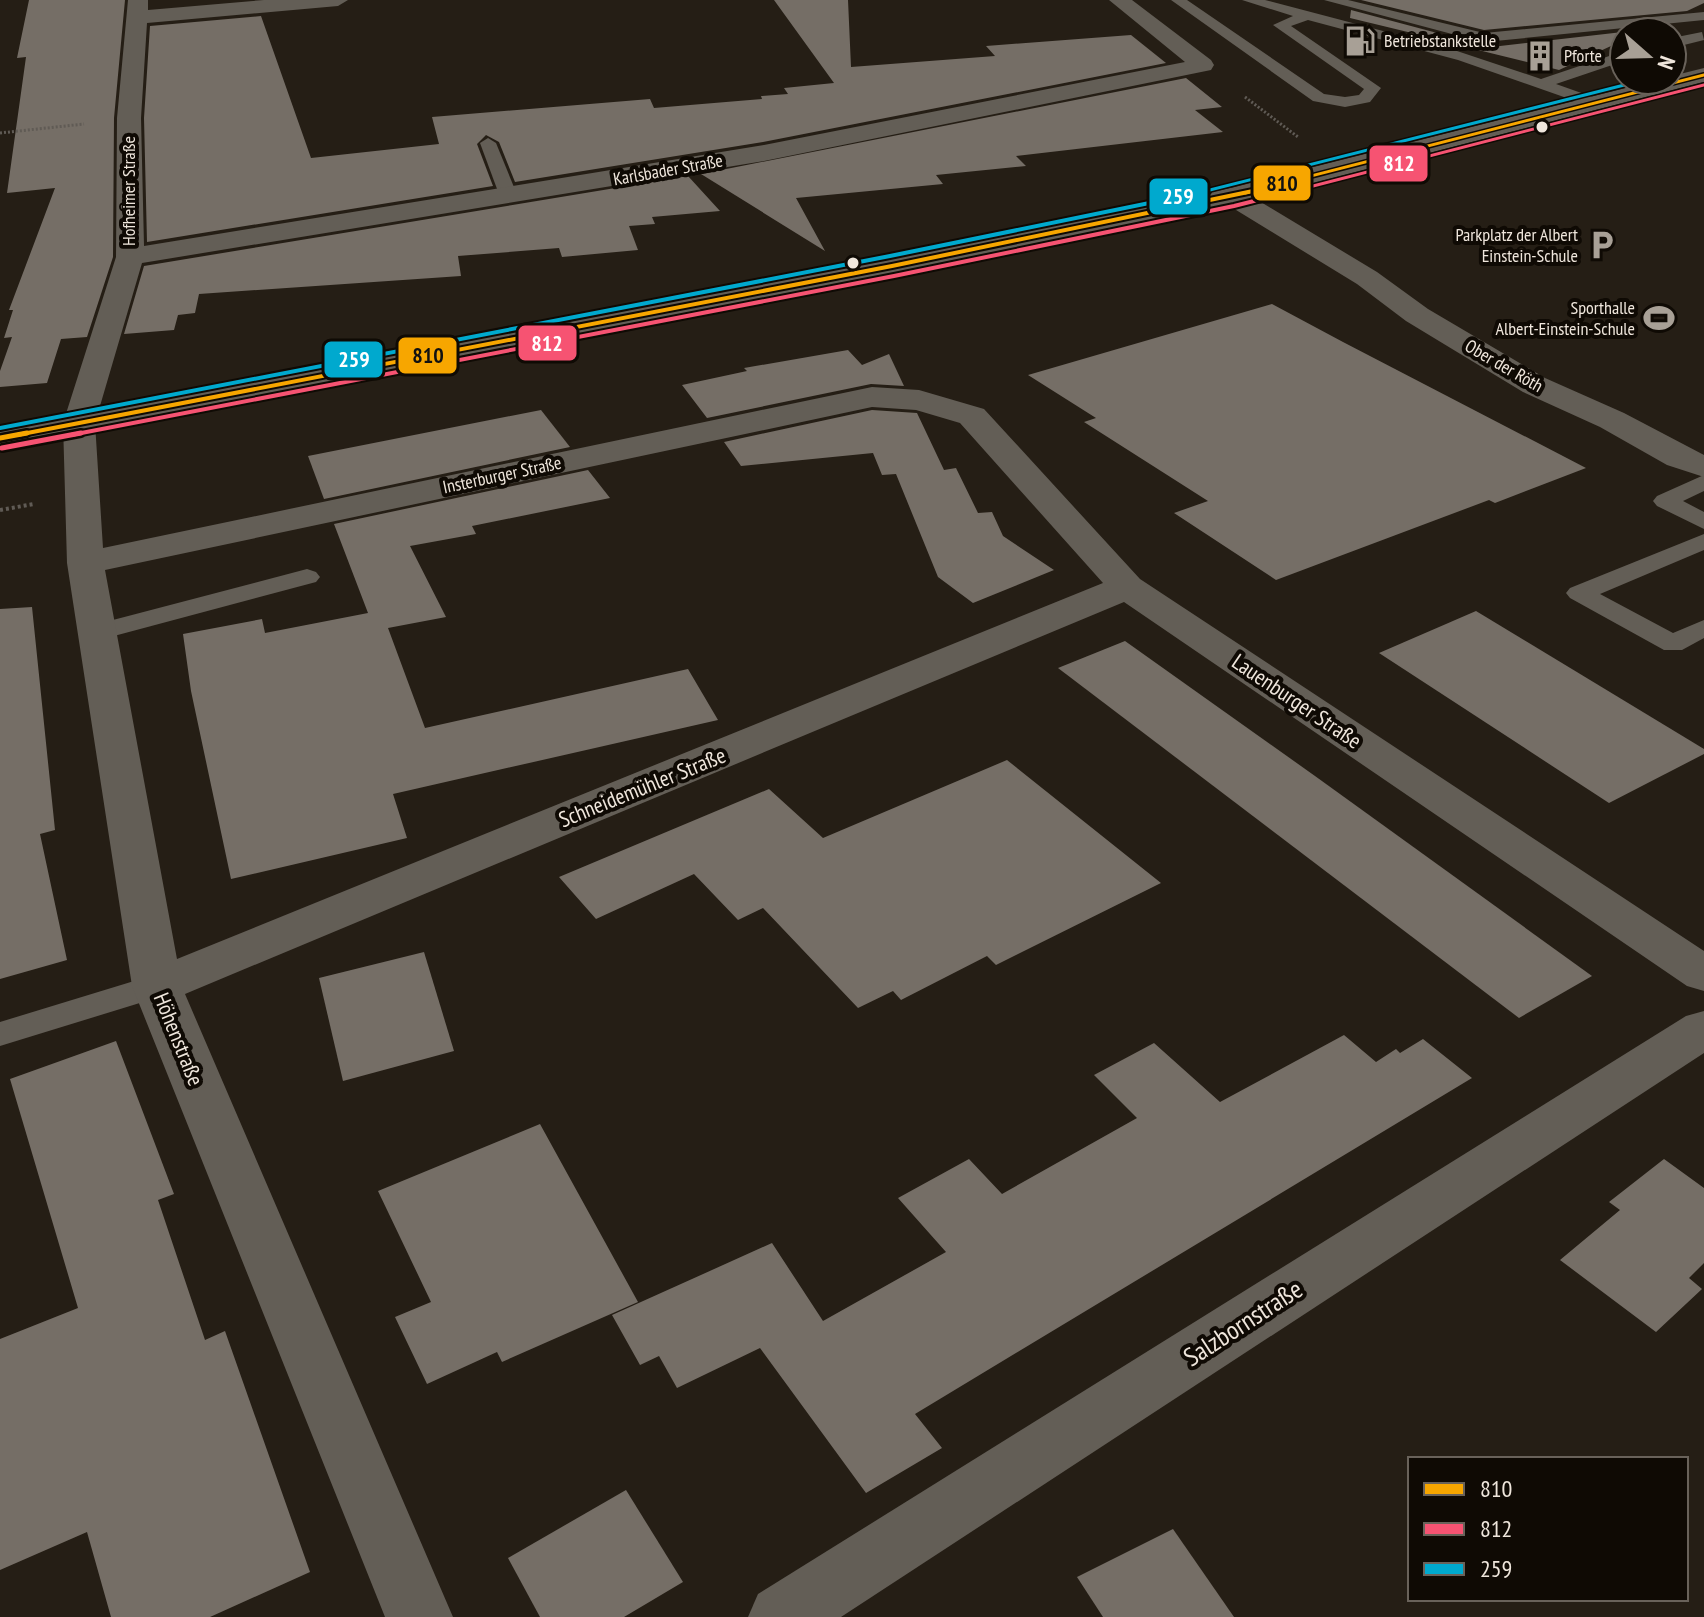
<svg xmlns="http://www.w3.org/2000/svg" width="1704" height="1617" font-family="'PT Sans Narrow',sans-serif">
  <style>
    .building { fill: #756e66 }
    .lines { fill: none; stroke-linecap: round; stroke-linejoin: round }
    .path-far1 { stroke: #605b55; stroke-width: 3; stroke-dasharray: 2 2; stroke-linecap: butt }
    .path { stroke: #605b55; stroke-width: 4; stroke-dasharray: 3 3; stroke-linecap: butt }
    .service { fill: #635e56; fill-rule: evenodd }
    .minor { fill: #635e56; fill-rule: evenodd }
    .tertiary { fill: #635e56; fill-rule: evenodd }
    .bus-1-far2-casing { stroke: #0f0a04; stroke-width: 6 }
    .bus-1-far1-casing { stroke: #0f0a04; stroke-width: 8 }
    .bus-1-casing { stroke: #0f0a04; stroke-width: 10 }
    .bus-2-far2-casing { stroke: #0f0a04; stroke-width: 6 }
    .bus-2-far1-casing { stroke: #0f0a04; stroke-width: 8 }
    .bus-2-casing { stroke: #0f0a04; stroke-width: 10 }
    .bus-3-far1-casing { stroke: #0f0a04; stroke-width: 6 }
    .bus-3-casing { stroke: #0f0a04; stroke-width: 8 }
    .bus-1-far2 { stroke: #f7a600; stroke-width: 3 }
    .bus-1-far1 { stroke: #f7a600; stroke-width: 4 }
    .bus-1 { stroke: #f7a600; stroke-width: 5 }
    .bus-2-far2 { stroke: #f65372; stroke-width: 3 }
    .bus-2-far1 { stroke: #f65372; stroke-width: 4 }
    .bus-2 { stroke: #f65372; stroke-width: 5 }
    .bus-3-far1 { stroke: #00a9ce; stroke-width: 3 }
    .bus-3 { stroke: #00a9ce; stroke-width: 4 }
    .bus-dot { fill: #efe6dc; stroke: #0f0a04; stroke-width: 3 }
    .labels { text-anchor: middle; stroke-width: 8; stroke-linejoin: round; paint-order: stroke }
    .far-poi-label { font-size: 18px; fill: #efe6dc; stroke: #0f0a04; text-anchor: start }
    .far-street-label { font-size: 18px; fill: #efe6dc; stroke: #0f0a04 }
    .street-label { font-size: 22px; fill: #efe6dc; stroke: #0f0a04 }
    .near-street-label { font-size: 26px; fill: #efe6dc; stroke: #0f0a04 }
    .line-badge { stroke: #0f0a04; stroke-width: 3 }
    .badge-label { font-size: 22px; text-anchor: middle; font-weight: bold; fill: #fff }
    .pale-badge-label { font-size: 22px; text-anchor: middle; font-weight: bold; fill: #111 }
  </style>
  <rect width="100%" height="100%" fill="#251e15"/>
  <!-- building -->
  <g class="building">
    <polygon points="29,0 125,0 114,118 113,257 87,337 61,339 47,383 0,387 0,371 12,337 4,338 13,310 9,310 55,188 7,193 26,57 17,58"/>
    <polygon points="774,0 848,0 851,67 995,56 986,46 1131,35 1166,63 763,142 515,182 499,142 486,135 477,144 493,186 147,242 144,118 150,26 261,16 311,158 439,144 432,117 650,99 654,108 762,99 761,96 788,94 784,88 834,83"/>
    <polygon points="1361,0 1704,0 1704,3 1687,11 1484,30"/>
    <polygon points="1351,10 1456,38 1445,41 1350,18"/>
    <polygon points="1649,29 1624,32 1624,40 1559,70 1474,49"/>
    <polygon points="1186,78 1222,107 1195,110 1223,132 1016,156 1026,166 936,175 943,184 796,198 825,251 701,174"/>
    <polygon points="688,176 720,211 652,217 655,224 629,226 638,250 562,257 559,248 458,256 461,276 199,294 195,313 178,315 174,330 124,334 144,266"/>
    <polygon points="1272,304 1343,342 1586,468 1495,503 1489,500 1276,580 1174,513 1208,501 1084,422 1096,418 1028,375"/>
    <polygon points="848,350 862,365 889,354 904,386 871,384 707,418 682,385 747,371 744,368"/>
    <polygon points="541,410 570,447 324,499 308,456"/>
    <polygon points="872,410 917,413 944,470 956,468 978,513 992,512 1003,536 1054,570 973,603 938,577 896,474 882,475 873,453 741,466 724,442"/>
    <polygon points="588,470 610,498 472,526 476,534 410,546 446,617 388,628 425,728 688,669 718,720 393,794 407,838 231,879 191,691 183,634 262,619 265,633 368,613 334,524"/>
    <polygon points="32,607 55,830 40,834 67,960 0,979 0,609"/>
    <polygon points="1476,611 1704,749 1704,754 1609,803 1379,653"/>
    <polygon points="1125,641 1315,776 1592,976 1519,1018 1058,668"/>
    <polygon points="1007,760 1161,883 996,965 987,956 901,1000 893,991 858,1008 763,908 738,920 694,874 596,919 559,877 769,789 823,838"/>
    <polygon points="424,952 454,1051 343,1081 319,978"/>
    <polygon points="1344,1035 1376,1062 1396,1049 1400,1053 1423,1039 1472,1078 915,1414 942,1448 866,1493 760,1348 677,1388 659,1356 640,1365 612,1315 772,1243 823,1321 946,1252 898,1198 969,1159 1002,1194 1137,1118 1094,1075 1154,1043 1220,1102"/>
    <polygon points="116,1041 174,1194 158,1200 205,1340 225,1331 310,1572 210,1617 111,1617 87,1532 0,1570 0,1339 78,1308 10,1079"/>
    <polygon points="540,1124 638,1302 502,1362 497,1352 427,1384 395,1317 431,1302 378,1191"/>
    <polygon points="1664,1159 1704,1188 1704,1263 1689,1278 1702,1289 1656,1332 1560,1260 1620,1210 1609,1202"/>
    <polygon points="626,1490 683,1582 624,1617 540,1617 508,1558"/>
    <polygon points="1173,1529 1234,1617 1103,1617 1077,1577"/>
  </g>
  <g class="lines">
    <!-- path-far1 -->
    <g class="path-far1">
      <polyline points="1245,97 1298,137"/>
      <polyline points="0,133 84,124"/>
    </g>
    <!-- path -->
    <polyline class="path" points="0,510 34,504"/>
    <!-- service -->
    <g class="service">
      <polygon points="1171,0 1187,0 1324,94 1345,97 1359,95 1364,89 1273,25 1293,16 1242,0 1265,0 1440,46 1467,38 1324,0 1348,0 1484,33 1704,12 1704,20 1485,42 1457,51 1541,79 1624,51 1624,61 1556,84 1604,101 1604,107 1598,109 1458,60 1308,20 1291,26 1381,88 1370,102 1345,107 1313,101"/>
      <polygon points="1702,32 1704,40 1672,48 1672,38"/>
      <polygon points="488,138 496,143 518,197 515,201 503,201 500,197 480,143"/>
      <polygon points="1704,475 1704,491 1683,501 1704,512 1704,529 1657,506 1653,501 1657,496"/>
      <polygon points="1704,534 1704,550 1600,594 1673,633 1704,620 1704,638 1682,650 1664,650 1570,598 1566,593 1570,588"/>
      <polygon points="307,569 316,572 320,577 316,582 99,640 90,638 86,632 90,626"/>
      <polygon points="157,974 169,978 174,986 169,994 0,1046 0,1022"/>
    </g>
    <!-- minor -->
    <g class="minor">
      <path d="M128,0H148V10L264,0H348L338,6L147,23L141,118L144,246L764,145L1185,62L1109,0H1132L1211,60L1214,65L1211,70L764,161L142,263L95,423L103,548L872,387L919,390L984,409L1140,579L1704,951V991L1687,986L1124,602L185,994L453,1617H385L132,986L67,563L63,423L116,257L117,118ZM872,407L916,410L960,423L1103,583L177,959L105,570Z"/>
      <polygon points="1232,188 1241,190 1377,272 1428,309 1545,378 1624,413 1704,455 1704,477 1667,465 1600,427 1523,392 1406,321 1357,284 1223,202 1219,196 1223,190"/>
      <polygon points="1704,1011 1704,1053 841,1617 748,1617 758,1594 1686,1016"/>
    </g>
    <!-- tertiary -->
    <polygon class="tertiary" points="1704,68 1704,82 1232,204 892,275 0,448 0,428 892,257 1231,188 1657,80 1672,80 1672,76"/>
    <!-- bus-1-far2 casing -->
    <g class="bus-1-far2-casing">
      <polyline id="bus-1-far2" points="1245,193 1704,75"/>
    </g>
    <!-- bus-1-far1 casing -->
    <g class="bus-1-far1-casing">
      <polyline id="bus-1-far1" points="17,435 892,266 1253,191"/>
    </g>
    <!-- bus-1 casing -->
    <g class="bus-1-casing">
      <polyline id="bus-1" points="0,438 27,433"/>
    </g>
    <!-- bus-2-far2 casing -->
    <g class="bus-2-far2-casing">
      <polyline id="bus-2-far2" points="1286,193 1704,85"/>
    </g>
    <!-- bus-2-far1 casing -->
    <g class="bus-2-far1-casing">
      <polyline id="bus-2-far1" points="71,435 894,276 1234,206 1294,191"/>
    </g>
    <!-- bus-2 casing -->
    <g class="bus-2-casing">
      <polyline id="bus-2" points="2,448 81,433"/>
    </g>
    <!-- bus-3-far1 casing -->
    <g class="bus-3-far1-casing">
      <polyline id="bus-3-far1" points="1198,193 1644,80"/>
    </g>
    <!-- bus-3 casing -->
    <g class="bus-3-casing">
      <polyline id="bus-3" points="0,428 890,256 1208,191"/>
    </g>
    <!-- bus-1-far2 -->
    <use href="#bus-1-far2" class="bus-1-far2"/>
    <!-- bus-1-far1 -->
    <use href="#bus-1-far1" class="bus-1-far1"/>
    <!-- bus-1 -->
    <use href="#bus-1" class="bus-1"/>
    <!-- bus-2-far2 -->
    <use href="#bus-2-far2" class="bus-2-far2"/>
    <!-- bus-2-far1 -->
    <use href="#bus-2-far1" class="bus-2-far1"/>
    <!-- bus-2 -->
    <use href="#bus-2" class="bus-2"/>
    <!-- bus-3-far1 -->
    <use href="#bus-3-far1" class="bus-3-far1"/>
    <!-- bus-3 -->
    <use href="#bus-3" class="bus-3"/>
  </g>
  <!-- icons -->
  <defs>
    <g id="fuel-bare" transform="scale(2.4)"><path d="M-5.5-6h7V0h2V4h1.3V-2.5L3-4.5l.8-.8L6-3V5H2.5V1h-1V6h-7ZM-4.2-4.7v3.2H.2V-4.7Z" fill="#a8a096" stroke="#0f0a04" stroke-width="2.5" paint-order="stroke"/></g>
    <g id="building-bare" transform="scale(2.4)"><path d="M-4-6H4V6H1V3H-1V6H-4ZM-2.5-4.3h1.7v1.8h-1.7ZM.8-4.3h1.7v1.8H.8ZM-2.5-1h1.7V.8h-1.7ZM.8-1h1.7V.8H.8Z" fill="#a8a096" stroke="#0f0a04" stroke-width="2.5" paint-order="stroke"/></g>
    <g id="parking-bare" transform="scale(2.4)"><path d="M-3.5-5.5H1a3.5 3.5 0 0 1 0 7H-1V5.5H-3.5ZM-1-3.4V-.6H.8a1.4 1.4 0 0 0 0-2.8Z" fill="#a8a096" stroke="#0f0a04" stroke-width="2.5" paint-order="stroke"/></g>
    <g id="stadium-bare" transform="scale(2.4)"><path d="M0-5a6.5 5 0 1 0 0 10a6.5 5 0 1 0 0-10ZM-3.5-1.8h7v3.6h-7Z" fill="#a8a096" stroke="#0f0a04" stroke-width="2.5" paint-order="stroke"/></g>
  </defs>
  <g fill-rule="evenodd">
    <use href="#fuel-bare" x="1360" y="41"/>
    <use href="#building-bare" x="1540" y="56"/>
    <use href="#parking-bare" x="1602" y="245"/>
    <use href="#stadium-bare" x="1659" y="318"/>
  </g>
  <!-- markers -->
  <g class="bus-dot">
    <circle cx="1542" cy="127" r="7"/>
    <circle cx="853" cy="263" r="7"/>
  </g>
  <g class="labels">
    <!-- far-poi labels -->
    <g class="far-poi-label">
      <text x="1384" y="47">Betriebstankstelle</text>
      <text x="1564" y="62">Pforte</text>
      <text x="1578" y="241" text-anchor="end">Parkplatz der Albert<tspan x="1578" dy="21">Einstein-Schule</tspan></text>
      <text x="1635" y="314" text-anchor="end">Sporthalle<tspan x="1635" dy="21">Albert-Einstein-Schule</tspan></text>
    </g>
    <!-- far-street labels -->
    <g class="far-street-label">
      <text transform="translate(668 170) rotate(-10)" y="6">Karlsbader Straße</text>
      <text transform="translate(129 191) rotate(-90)" y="6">Hofheimer Straße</text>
      <text transform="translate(1504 366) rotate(30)" y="6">Ober der Röth</text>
      <text transform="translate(502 475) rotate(-12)" y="6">Insterburger Straße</text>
    </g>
    <!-- street labels -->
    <g class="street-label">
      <text transform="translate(1297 701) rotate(34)" y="8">Lauenburger Straße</text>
      <text transform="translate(642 787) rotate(-22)" y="8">Schneidemühler Straße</text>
      <text transform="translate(179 1039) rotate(68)" y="8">Höhenstraße</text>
    </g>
    <!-- near-street labels -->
    <g class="near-street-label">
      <text transform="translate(1243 1323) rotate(-33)" y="9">Salzbornstraße</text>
    </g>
  </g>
  <g class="line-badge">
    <rect x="1368" y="144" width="61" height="39" rx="8" fill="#f65372"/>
    <rect x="1252" y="164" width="60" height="38" rx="8" fill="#f7a600"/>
    <rect x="1148" y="177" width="61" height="39" rx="8" fill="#00a9ce"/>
    <rect x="517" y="324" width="61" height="38" rx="8" fill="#f65372"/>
    <rect x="397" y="336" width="61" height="39" rx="8" fill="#f7a600"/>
    <rect x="323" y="340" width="61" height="39" rx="8" fill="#00a9ce"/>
  </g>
  <g class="badge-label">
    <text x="1399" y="171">812</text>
    <text x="1178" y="204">259</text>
    <text x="547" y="351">812</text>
    <text x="354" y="367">259</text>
  </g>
  <g class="pale-badge-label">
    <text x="1282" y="191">810</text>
    <text x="428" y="363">810</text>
  </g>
  <!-- legend -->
  <rect x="1408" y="1457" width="280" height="144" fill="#0f0a04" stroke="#69625a" stroke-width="2"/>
  <rect x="1424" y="1483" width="40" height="12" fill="#f7a600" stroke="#69625a" stroke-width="2"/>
  <text x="1480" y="1497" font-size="24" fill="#efe6dc">810</text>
  <rect x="1424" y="1523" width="40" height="12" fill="#f65372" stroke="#69625a" stroke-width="2"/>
  <text x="1480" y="1537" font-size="24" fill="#efe6dc">812</text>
  <rect x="1424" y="1563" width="40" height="12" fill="#00a9ce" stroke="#69625a" stroke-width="2"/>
  <text x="1480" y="1577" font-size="24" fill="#efe6dc">259</text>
  <!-- north arrow -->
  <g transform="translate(1648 56) rotate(110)"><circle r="38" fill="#0f0a04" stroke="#69625a" stroke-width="2"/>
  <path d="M0-6L14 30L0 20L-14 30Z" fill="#a8a096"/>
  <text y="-12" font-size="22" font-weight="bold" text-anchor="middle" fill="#efe6dc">N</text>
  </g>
</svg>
